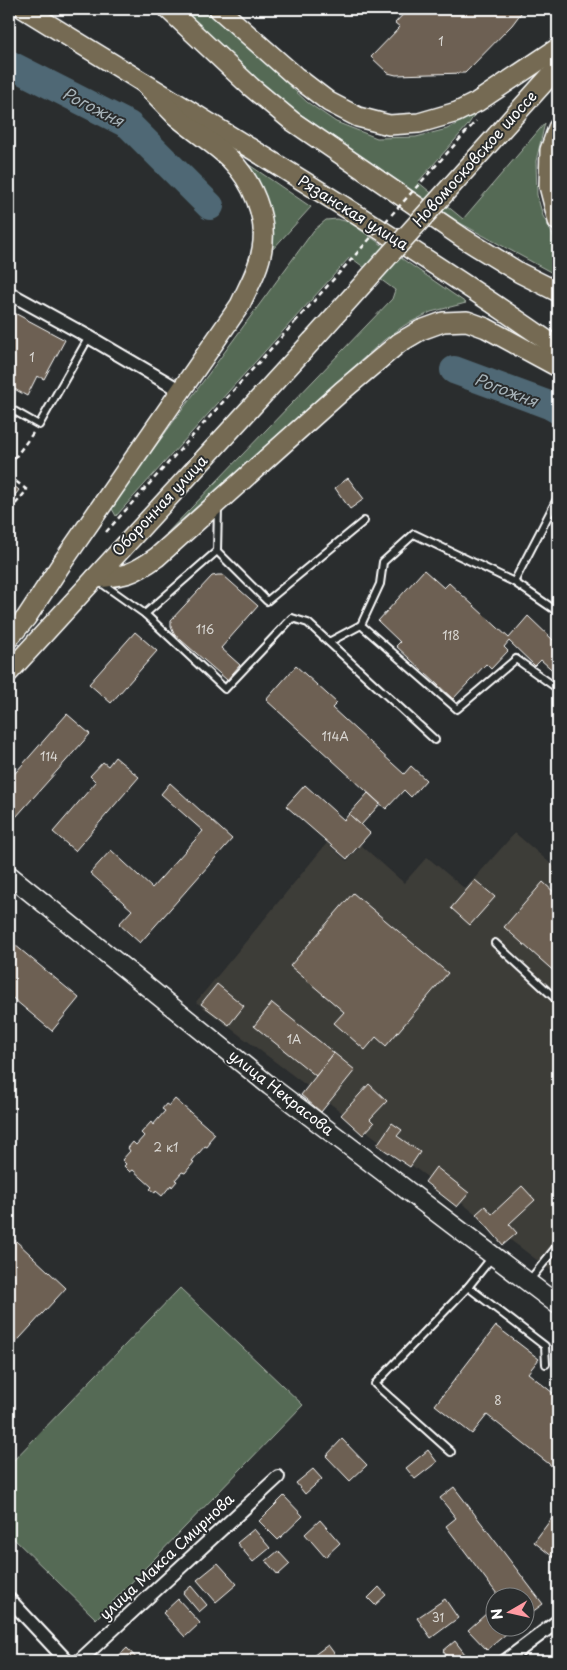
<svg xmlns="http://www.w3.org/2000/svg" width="567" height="1670" font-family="'Playpen Sans',sans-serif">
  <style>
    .built { fill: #3e3d39 }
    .green { fill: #556a55; stroke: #aab4aa }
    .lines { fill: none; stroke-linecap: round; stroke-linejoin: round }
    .river { stroke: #506874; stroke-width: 28 }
    .building { fill: #6d6153; stroke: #fff }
    .lane-casing { stroke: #fff; stroke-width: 10 }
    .street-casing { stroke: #fff; stroke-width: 16 }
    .secondary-casing { stroke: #fff; stroke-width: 21 }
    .primary-casing { stroke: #fff; stroke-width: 22 }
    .path { stroke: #fff; stroke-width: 2.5; stroke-dasharray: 5 4; stroke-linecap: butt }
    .lane { stroke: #2a2d2e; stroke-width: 6 }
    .street { stroke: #2a2d2e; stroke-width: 12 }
    .secondary { stroke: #2a2d2e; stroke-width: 18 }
    .primary { stroke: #746b52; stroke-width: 19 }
    .primary-bridge-casing { stroke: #fff; stroke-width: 22; stroke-linecap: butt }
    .path-bridge { stroke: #fff; stroke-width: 2.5; stroke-dasharray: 5 4; stroke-linecap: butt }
    .primary-bridge { stroke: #746b52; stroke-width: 19 }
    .labels { text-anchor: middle; stroke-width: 4; stroke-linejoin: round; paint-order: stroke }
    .number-label { font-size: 12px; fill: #dad8d4 }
    .street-label { font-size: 15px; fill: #fff; stroke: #2a2d2e }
    .water-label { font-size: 16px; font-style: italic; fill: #a8b4ba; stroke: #2a2d2e }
  </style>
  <rect width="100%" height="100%" fill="#2a2d2e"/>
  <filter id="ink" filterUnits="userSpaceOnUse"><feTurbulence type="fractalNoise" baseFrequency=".02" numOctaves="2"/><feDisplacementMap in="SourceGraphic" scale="10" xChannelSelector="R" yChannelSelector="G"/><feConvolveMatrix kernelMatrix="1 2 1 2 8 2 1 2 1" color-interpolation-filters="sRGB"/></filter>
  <g filter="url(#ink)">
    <!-- built -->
    <polygon class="built" points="515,833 558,870 558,1276 196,1002 327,843 347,861 361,845 404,883 427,857 465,889"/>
    <!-- green -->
    <g class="green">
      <polygon points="181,9 207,9 307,102 336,122 377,138 416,137 447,129 475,114 468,125 418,182 463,219 545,123 536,161 537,195 543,216 558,245 558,276 460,223 293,109 244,70"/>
      <polygon points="246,164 248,164 311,207 272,250 272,236"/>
      <polygon points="337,219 349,222 466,303 431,312 405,325 384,340 166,534 392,299 395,290 350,257 116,516 111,507 314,230 326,220"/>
      <polygon points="180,1288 303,1405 96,1619 9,1534 9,1465"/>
    </g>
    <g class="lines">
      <!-- river -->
      <g class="river">
        <polyline points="9,64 129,125 210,206"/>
        <polyline points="454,370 549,405 558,410"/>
      </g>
    </g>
    <!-- building -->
    <g class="building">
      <polygon points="408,9 524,9 512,25 465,73 396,75 388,73 371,57 400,27 395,23"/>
      <polygon points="9,310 65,340 44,379 37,376 27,396 9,386"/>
      <polygon points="348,478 364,499 350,509 335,488"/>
      <polygon points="9,482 19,490 9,503"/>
      <polygon points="424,570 444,588 449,583 509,638 528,616 553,640 558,635 558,675 541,660 535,666 509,641 504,647 508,651 491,669 486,664 453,699 396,646 400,642 378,621"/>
      <polygon points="218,575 223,575 258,606 221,648 240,665 227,680 174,634 171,627 171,620 212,576"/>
      <polygon points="135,632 157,651 111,703 89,684"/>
      <polygon points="296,666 337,703 332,708 404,774 411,766 426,780 411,797 404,790 386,809 266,700"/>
      <polygon points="67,714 90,734 16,817 9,810 9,780"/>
      <polygon points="115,757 139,777 75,851 53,832 96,782 90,776 103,762 108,766"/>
      <polygon points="170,783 232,839 140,943 119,924 132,910 90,873 111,850 152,888 203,831 161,794"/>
      <polygon points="305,785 344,820 349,814 370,833 347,859 286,806"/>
      <polygon points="368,793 380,804 361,825 349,814"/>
      <polygon points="475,880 495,897 470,925 451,908"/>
      <polygon points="543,882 558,896 558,975 504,927"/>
      <polygon points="353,893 448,973 386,1046 376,1037 365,1050 334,1023 344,1012 290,966"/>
      <polygon points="9,940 79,998 52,1031 9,995"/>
      <polygon points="217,984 244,1006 229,1025 201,1004"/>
      <polygon points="272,1003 334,1053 316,1076 254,1026"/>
      <polygon points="334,1053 355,1070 321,1112 301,1095"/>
      <polygon points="369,1084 387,1101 370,1119 374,1123 363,1135 341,1115"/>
      <polygon points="175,1099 215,1134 208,1142 210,1143 207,1147 205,1146 192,1161 194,1162 185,1173 182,1172 175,1180 177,1181 172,1187 171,1185 162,1196 156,1191 155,1193 150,1189 152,1187 133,1170 130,1172 124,1166 126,1164 122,1160 130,1151 128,1148 133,1142 136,1145 144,1136 141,1133 151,1122 153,1125 165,1111 162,1109 166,1104 169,1106"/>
      <polygon points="392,1123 402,1130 397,1136 420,1152 410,1167 377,1145"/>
      <polygon points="436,1167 469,1193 457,1207 425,1182"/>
      <polygon points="522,1186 535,1200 509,1224 517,1233 503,1245 476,1214 485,1206 492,1214"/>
      <polygon points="15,1240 66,1288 9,1350 9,1247"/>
      <polygon points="496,1326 539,1359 528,1373 558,1397 558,1471 487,1415 472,1434 435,1405"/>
      <polygon points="342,1439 367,1465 350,1481 326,1456"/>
      <polygon points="428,1450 437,1462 415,1479 406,1468"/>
      <polygon points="313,1469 322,1479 305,1494 296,1483"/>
      <polygon points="454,1487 543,1604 524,1618 524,1598 500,1598 446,1526 456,1518 440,1498"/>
      <polygon points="284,1496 303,1516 278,1540 259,1521"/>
      <polygon points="558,1510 558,1561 534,1542"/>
      <polygon points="320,1520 340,1543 325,1557 305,1534"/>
      <polygon points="254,1529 270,1548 253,1562 237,1543"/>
      <polygon points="278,1551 290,1564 278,1575 266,1561"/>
      <polygon points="218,1563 237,1584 216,1602 197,1580"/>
      <polygon points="191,1586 207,1605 199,1612 183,1593"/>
      <polygon points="379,1587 386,1595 375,1605 368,1598"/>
      <polygon points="178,1599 200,1623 185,1637 163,1613"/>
      <polygon points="445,1599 458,1618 431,1638 417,1618"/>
      <polygon points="487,1613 494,1621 494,1628 500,1628 506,1634 487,1650 468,1630"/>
      <polygon points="455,1641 468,1658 464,1661 451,1661 443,1651"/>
      <polygon points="328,1645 340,1661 306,1661"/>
      <polygon points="127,1648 139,1661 113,1661"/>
    </g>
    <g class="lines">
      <!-- lane casing -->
      <g class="lane-casing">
        <g id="lane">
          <polyline points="9,408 39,425 89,337"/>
          <polyline points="558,497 514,582 414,534 383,562 380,584 361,625 457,709 516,659 558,689"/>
          <polyline points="218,508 217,551 267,601 364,521"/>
          <polyline points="100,582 145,614 225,689 292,618 308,623 435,740"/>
          <polyline points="514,582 558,612"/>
          <polyline points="145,614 217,551"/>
          <polyline points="329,642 361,625"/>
          <polyline points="495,943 558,1001"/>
          <polyline points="529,1281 558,1245"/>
          <polyline points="468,1287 545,1346 546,1364"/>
          <polyline points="451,1452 375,1384 468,1287 493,1256"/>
        </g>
      </g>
      <!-- street casing -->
      <g class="street-casing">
        <g id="street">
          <polyline points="9,293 89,337 181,391"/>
          <polyline points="9,1599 67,1661"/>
          <polyline points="79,1661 278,1477"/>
          <polyline points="505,1661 558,1621"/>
        </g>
      </g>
      <!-- secondary casing -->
      <g class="secondary-casing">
        <polyline id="secondary" points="9,875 270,1086 558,1305"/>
      </g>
      <!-- primary casing -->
      <g class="primary-casing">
        <g id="primary">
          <path d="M24,9C203,120 385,227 558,348"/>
          <polyline points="168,9 251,87 292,121 463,238 520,273 558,292"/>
          <polyline points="219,9 295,76 329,102 358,117 389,125 419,123 457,112 477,102 558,48"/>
          <polyline points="558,128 550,150 549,186 558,221"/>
          <polyline points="497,135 558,67"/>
          <path d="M95,578C125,576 132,575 157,557L342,391L399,343L421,330L443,322L467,321L486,328L558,367"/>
          <path d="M9,638L26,618L62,563L240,305C248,287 259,269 262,249C268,217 252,181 230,159C214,143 193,131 176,116C165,105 155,94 144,83"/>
          <polyline points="9,672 312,341"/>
        </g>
      </g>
      <!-- path -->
      <g class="path">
        <polyline points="9,466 33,433"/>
        <polyline points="9,476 27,490 9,512"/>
        <polyline points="106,532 295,322"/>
      </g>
      <!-- lane -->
      <use href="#lane" class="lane"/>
      <!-- street -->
      <use href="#street" class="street"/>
      <!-- secondary -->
      <use href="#secondary" class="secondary"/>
      <!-- primary -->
      <use href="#primary" class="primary"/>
      <!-- primary-bridge casing -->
      <g class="primary-bridge-casing">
        <polyline id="primary-bridge" points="312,341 497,135"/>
      </g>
      <!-- path-bridge -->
      <polyline class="path-bridge" points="295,322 476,121"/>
      <!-- primary-bridge -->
      <use href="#primary-bridge" class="primary-bridge"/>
    </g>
  </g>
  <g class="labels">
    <!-- number labels -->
    <g class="number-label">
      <text x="441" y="46">1</text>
      <text x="32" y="362">1</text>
      <text x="205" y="634">116</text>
      <text x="451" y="640">118</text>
      <text x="335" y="741">114А</text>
      <text x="49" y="761">114</text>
      <text x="294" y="1044">1А</text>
      <text x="166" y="1152">2 к1</text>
      <text x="498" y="1405">8</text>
      <text x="438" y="1622">31</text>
    </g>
    <!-- street labels -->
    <g class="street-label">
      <text transform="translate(475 159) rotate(-48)" y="5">Новомосковское шоссе</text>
      <text transform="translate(353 213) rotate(32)" y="5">Рязанская улица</text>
      <text transform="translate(160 506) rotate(-47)" y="5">Оборонная улица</text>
      <text transform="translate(281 1093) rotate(38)" y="5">улица Некрасова</text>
      <text transform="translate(167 1557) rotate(-43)" y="5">улица Макса Смирнова</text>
    </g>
    <!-- water labels -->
    <g class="water-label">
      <text transform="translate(93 107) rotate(27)" y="6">Рогожня</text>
      <text transform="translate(506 390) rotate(21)" y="6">Рогожня</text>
    </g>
  </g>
  <!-- margin -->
  <rect width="567" height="1670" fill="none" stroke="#2a2d2e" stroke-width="30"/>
  <rect x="15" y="15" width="537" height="1640" fill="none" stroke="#fff" stroke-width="2" filter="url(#ink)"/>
  <!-- north arrow -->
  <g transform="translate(510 1612) rotate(261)"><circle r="24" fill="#2a2d2e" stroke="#7f8182"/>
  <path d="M0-4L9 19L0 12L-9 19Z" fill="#ff9aa2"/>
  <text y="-8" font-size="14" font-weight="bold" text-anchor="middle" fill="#ffffff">N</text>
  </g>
</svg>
